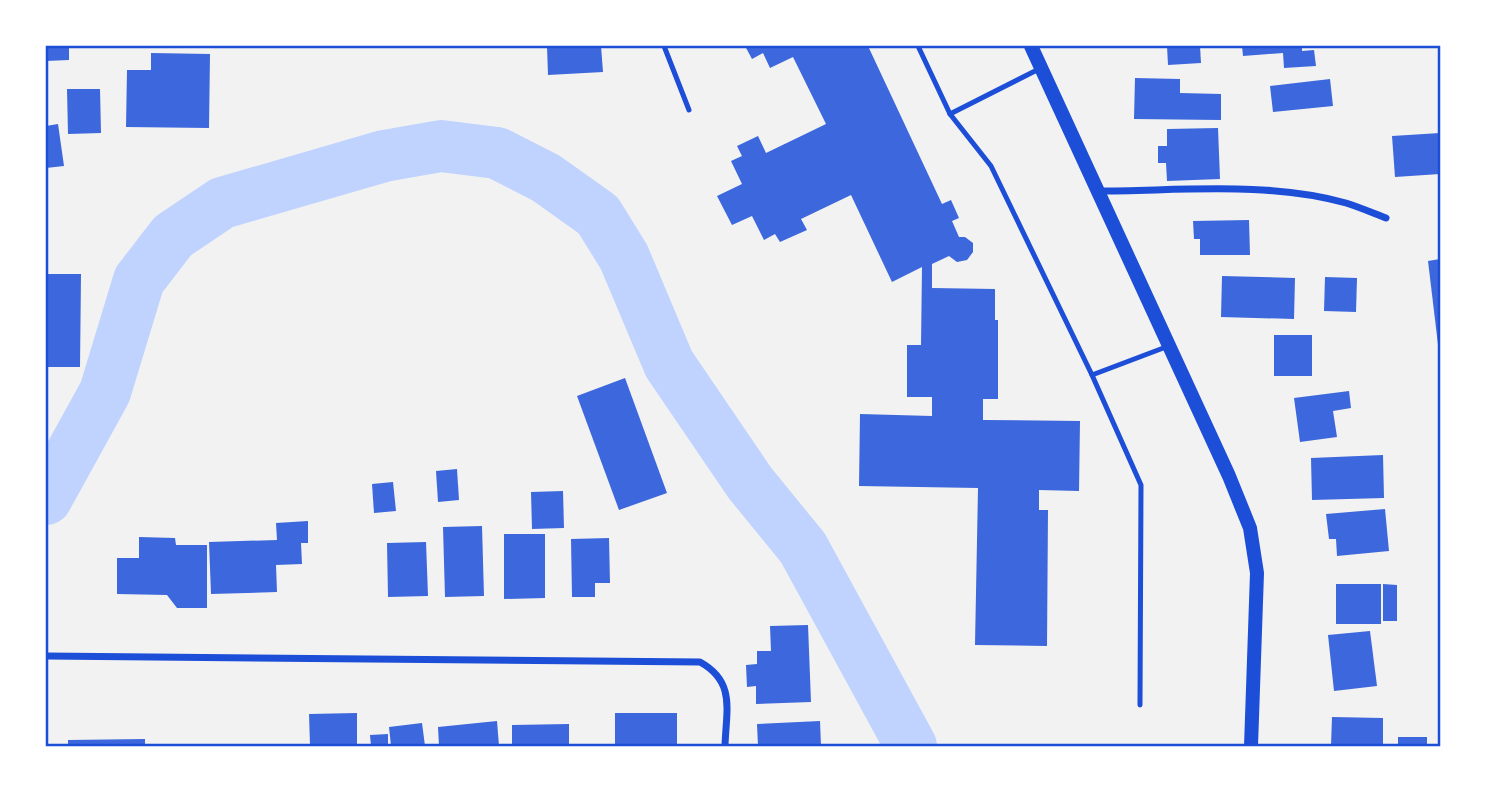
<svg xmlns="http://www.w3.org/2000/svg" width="1486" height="792" font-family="'Noto Sans',sans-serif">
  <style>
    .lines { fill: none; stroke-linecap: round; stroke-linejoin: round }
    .river { stroke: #bfd3fe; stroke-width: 52 }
    .building { fill: #3d67dc }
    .service { stroke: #1d4ed8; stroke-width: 5 }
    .minor { stroke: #1d4ed8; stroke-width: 7 }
    .secondary { stroke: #1d4ed8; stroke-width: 14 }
    .neatline { fill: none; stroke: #1d4ed8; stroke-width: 2.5 }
  </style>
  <rect width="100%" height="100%" fill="#f2f2f2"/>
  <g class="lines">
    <!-- river -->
    <polyline class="river" points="46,499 105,392 139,280 173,236 222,203 384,156 441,146 497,153 546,178 598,215 624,257 669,364 750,483 803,548 911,746"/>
  </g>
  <!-- building -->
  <g class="building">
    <polygon points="46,46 69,46 69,60 46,61"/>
    <polygon points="547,46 601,46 603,72 548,75"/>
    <polygon points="745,46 868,46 942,204 951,200 959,218 952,221 959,237 965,237 973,243 973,252 967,260 957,262 949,256 932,264 932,288 995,289 995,320 998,320 998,399 983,399 983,420 1080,421 1079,491 1039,490 1039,510 1048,510 1047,646 975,645 978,488 859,486 860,414 932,416 932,397 907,397 907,345 921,345 922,267 892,282 851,195 801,219 807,230 780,242 775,234 764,240 752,216 732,225 717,196 742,184 731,161 742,156 737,146 758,136 766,153 826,124 793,57 770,68 763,53 752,59"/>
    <polygon points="1167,46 1200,46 1201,63 1168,65"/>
    <polygon points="1242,46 1302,46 1302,51 1314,50 1316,66 1284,68 1283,53 1243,56"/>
    <polygon points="151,53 210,54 209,128 126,127 127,70 151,70"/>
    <polygon points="1135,78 1180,79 1180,93 1221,94 1221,120 1134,119"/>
    <polygon points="1330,79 1333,106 1273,112 1270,86"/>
    <polygon points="67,89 100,89 101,133 68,134"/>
    <polygon points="58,124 64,166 46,168 46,126"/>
    <polygon points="1218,128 1220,179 1167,181 1166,163 1158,163 1158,146 1167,146 1167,129"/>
    <polygon points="1440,133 1440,174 1395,177 1392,136"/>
    <polygon points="1249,220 1250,255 1200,255 1200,239 1194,239 1193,221"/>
    <polygon points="1440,259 1440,353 1439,353 1428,261"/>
    <polygon points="46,274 81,274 80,367 46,367"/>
    <polygon points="1222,276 1295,278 1294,319 1221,317"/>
    <polygon points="1325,277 1357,278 1356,312 1324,311"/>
    <rect x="1274" y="335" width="38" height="41"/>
    <polygon points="625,378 667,493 619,510 577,396"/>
    <polygon points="1349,391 1351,408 1333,411 1337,437 1300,442 1294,398"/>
    <polygon points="1383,455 1384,498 1312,500 1311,458"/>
    <polygon points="457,469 459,500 438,502 436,471"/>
    <polygon points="393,482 396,511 374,513 372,484"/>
    <polygon points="563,491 564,528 532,529 531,492"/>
    <polygon points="1385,509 1389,551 1337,556 1336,539 1329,539 1326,514"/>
    <polygon points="308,521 308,543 301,543 302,564 276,565 277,592 211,594 209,542 277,540 276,523"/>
    <polygon points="482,526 484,596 445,597 443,527"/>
    <polygon points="504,534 545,534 545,598 504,599"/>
    <polygon points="139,537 175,538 176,545 207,545 207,608 177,608 167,595 117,594 117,558 139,558"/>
    <polygon points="609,538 610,583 595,583 595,597 572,597 571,539"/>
    <polygon points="426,542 428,596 388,597 387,543"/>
    <rect x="1336" y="584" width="45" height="40"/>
    <polygon points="1383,584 1397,585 1397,621 1383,621"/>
    <polygon points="808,625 811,702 756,704 756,686 747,687 746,665 757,664 757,651 771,651 770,626"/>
    <polygon points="1370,631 1377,686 1334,691 1328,635"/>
    <polygon points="357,713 357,746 310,746 309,714"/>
    <rect x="615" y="713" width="62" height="33"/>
    <polygon points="1332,717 1383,718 1383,746 1331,746"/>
    <polygon points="497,721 499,746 439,746 438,727"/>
    <polygon points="820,721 821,746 758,746 757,724"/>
    <polygon points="422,723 425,746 391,746 389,727"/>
    <polygon points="569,724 569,746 512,746 512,725"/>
    <polygon points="388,734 388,746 371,746 370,735"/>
    <rect x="1398" y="737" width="29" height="9"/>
    <polygon points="145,739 145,746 68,746 68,740"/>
  </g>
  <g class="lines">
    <!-- service -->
    <g class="service">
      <polyline points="664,46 689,110"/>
      <polyline points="918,46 950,114"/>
      <polyline points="1041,68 950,114 991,166 1092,375 1166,347"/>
      <polyline points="1092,375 1141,485 1140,705"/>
    </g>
    <!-- minor -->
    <g class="minor">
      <path d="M1098,191C1178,191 1268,181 1346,203C1359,207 1373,213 1386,218"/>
      <path d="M46,656L700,662C736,682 726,710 725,746"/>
    </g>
    <!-- secondary -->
    <polyline class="secondary" points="1031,46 1229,476 1250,528 1257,573 1251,746"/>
  </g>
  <!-- border -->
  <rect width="1486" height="792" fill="none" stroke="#ffffff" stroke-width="94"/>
  <rect x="47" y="47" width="1392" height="698" class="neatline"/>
</svg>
